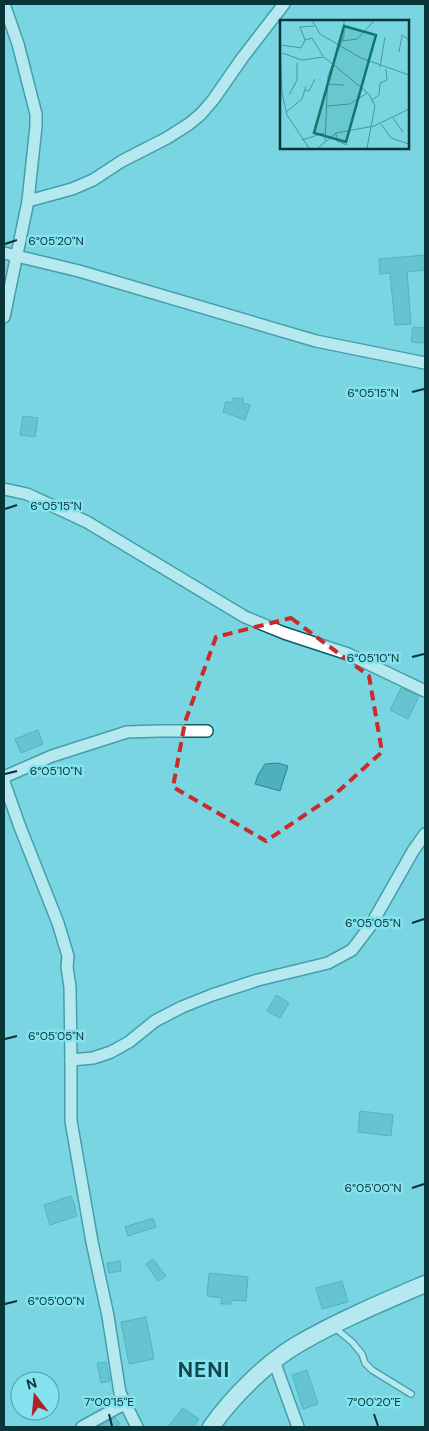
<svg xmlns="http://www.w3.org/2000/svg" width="429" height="1431" font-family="'DM Sans',sans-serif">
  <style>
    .building { fill: #4fafba; stroke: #228a95 }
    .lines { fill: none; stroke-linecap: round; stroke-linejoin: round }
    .service-casing { stroke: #085d65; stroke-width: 8 }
    .minor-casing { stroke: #085d65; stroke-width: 14 }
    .secondary-casing { stroke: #085d65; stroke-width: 19 }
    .service { stroke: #fff; stroke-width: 5.5 }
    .minor { stroke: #fff; stroke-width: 11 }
    .secondary { stroke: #fff; stroke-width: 16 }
    .marked { fill: none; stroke: #cc2929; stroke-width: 4; stroke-dasharray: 10 6; stroke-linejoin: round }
    .ticks { fill: none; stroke: #093438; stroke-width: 2 }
    .labels { text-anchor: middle; stroke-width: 5; stroke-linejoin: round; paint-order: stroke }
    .district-label { font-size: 21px; font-weight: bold; letter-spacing: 1px; fill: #12474d; stroke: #85e3ef }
    .inset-road { fill: none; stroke: #4c959d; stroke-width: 1 }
    .view { fill: #0f766e; fill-opacity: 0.15; stroke: #0f766e; stroke-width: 2.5 }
    .inset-edge { fill: none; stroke: #093438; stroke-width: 2.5 }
    .ticks-label { font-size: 12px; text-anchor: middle; fill: #093438; stroke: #85e3ef; stroke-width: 5; stroke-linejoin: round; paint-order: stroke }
  </style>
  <rect width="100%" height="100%" fill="#78d6e1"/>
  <!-- building -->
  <g class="building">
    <polygon points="425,255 425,270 407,272 411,324 395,325 390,273 380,274 379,259"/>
    <polygon points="413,327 425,328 425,343 411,342"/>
    <polygon points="233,398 243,398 243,403 250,405 245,420 223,412 226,402 233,402"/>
    <polygon points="23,416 38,418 35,437 20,435"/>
    <polygon points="401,688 419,696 408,719 390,710"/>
    <polygon points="38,730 43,744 21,753 15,739"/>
    <polygon points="278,763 288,766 280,791 255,784 258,775 265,764"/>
    <polygon points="276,995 289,1003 280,1018 267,1011"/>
    <polygon points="360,1111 393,1115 391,1136 358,1132"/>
    <polygon points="71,1196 76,1209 75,1210 77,1216 50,1225 44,1205"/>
    <polygon points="153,1218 156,1227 128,1236 125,1227"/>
    <polygon points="153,1259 166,1276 158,1281 146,1264"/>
    <polygon points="120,1261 121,1271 109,1273 107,1263"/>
    <polygon points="209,1273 248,1277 246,1301 231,1300 231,1304 221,1304 222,1298 207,1296"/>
    <polygon points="342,1281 348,1302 322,1309 316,1288"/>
    <polygon points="146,1317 154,1359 129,1364 121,1322"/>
    <polygon points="106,1362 110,1381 101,1383 97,1363"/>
    <polygon points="307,1370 318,1404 303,1409 292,1375"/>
    <polygon points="183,1408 199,1419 193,1427 168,1427"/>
    <polygon points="115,1417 120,1424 115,1427 97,1427"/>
  </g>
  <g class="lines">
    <!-- service casing -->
    <g class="service-casing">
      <polyline id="service" points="334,1327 352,1342 362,1354 365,1363 372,1370 411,1394"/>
    </g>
    <!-- minor casing -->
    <g class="minor-casing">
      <g id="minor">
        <polyline points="4,4 18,44 36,114 36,126 28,201 4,317"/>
        <polyline points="28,201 72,189 93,180 122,161 167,138 189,124 201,114 213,100 243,57 284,4"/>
        <polyline points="4,253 79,271 316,341 425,363"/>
        <polyline points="4,489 27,494 87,522 245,617 284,633 348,654 425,691"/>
        <polyline points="4,777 52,756 127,732 159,731 207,731"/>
        <polyline points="4,782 20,827 58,923 68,956 67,967 70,987 71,1060 71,1121 92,1242 108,1316 120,1393 137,1427"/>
        <polyline points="71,1060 93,1058 111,1052 129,1042 155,1021 182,1007 212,995 258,980 328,963 352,950 371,925 413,851 425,834"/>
        <polyline points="274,1361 298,1427"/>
        <polyline points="82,1427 126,1403"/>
      </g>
    </g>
    <!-- secondary casing -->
    <g class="secondary-casing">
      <path id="secondary" d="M211,1427C232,1397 268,1361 300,1343C340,1320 383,1302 425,1284"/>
    </g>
    <!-- service -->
    <use href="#service" class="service"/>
    <!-- minor -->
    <use href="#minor" class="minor"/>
    <!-- secondary -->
    <use href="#secondary" class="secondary"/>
  </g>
  <!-- marked area -->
  <path d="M0 0H429V1431H0ZM291,618L369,676L382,752L333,796L266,841L173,787L185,722L216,637Z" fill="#78d6e1" fill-opacity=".55" fill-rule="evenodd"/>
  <path class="marked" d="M291,618L369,676L382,752L333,796L266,841L173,787L185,722L216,637Z"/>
  <!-- ticks -->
  <path class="ticks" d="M5,244L17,240M412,392L424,389M5,509L17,505M412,657L424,654M5,774L17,771M412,923L424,919M5,1039L17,1036M412,1188L424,1184M5,1304L17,1301M109,1414L112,1426M374,1414L378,1426"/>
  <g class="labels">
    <!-- district labels -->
    <g class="district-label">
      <text x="204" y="1377">NENI</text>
    </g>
  </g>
  <!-- overview -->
  <g transform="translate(280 20)">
    <rect width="129" height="129" fill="#78d6e1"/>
    <path class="inset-road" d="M32,0L40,14L81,38L129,55M25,20L32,18L43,36M62,21L77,19L95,0M0,24L2,73L7,95L29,128M1,25L21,28L25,20L20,7L34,6M119,32L122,15L129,20M2,33L22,40L44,37L89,74L95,86L87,128M100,47L105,17M48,64L64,65M25,70L29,71L35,59M9,75L17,60V43M92,80L99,75L100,63L107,60L106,49M47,86L70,84L87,73M6,92L22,79L26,66M113,98L123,112M101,104L111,118L129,124M56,114L57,121L67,125M22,120L44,113M45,121L48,56L64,16V0M38,128L56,113L94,106L129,89"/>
    <path class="view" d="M64,6L96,15L66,122L34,113Z"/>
    <rect width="129" height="129" class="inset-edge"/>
  </g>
  <g class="ticks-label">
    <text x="56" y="245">6°05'20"N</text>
    <text x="373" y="397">6°05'15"N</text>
    <text x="56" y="510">6°05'15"N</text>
    <text x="373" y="662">6°05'10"N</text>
    <text x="56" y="775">6°05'10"N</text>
    <text x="373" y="927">6°05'05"N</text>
    <text x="56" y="1040">6°05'05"N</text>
    <text x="373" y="1192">6°05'00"N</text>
    <text x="56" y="1305">6°05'00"N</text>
    <text x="109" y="1406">7°00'15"E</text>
    <text x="374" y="1406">7°00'20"E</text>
  </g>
  <!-- border -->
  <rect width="429" height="1431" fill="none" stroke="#093438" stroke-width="10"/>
  <!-- north arrow -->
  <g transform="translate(35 1396) rotate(344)"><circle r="24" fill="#85e3ef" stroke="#539da6"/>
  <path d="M0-4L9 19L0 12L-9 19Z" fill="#b12025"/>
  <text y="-8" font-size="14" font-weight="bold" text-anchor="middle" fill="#093438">N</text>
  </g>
</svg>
